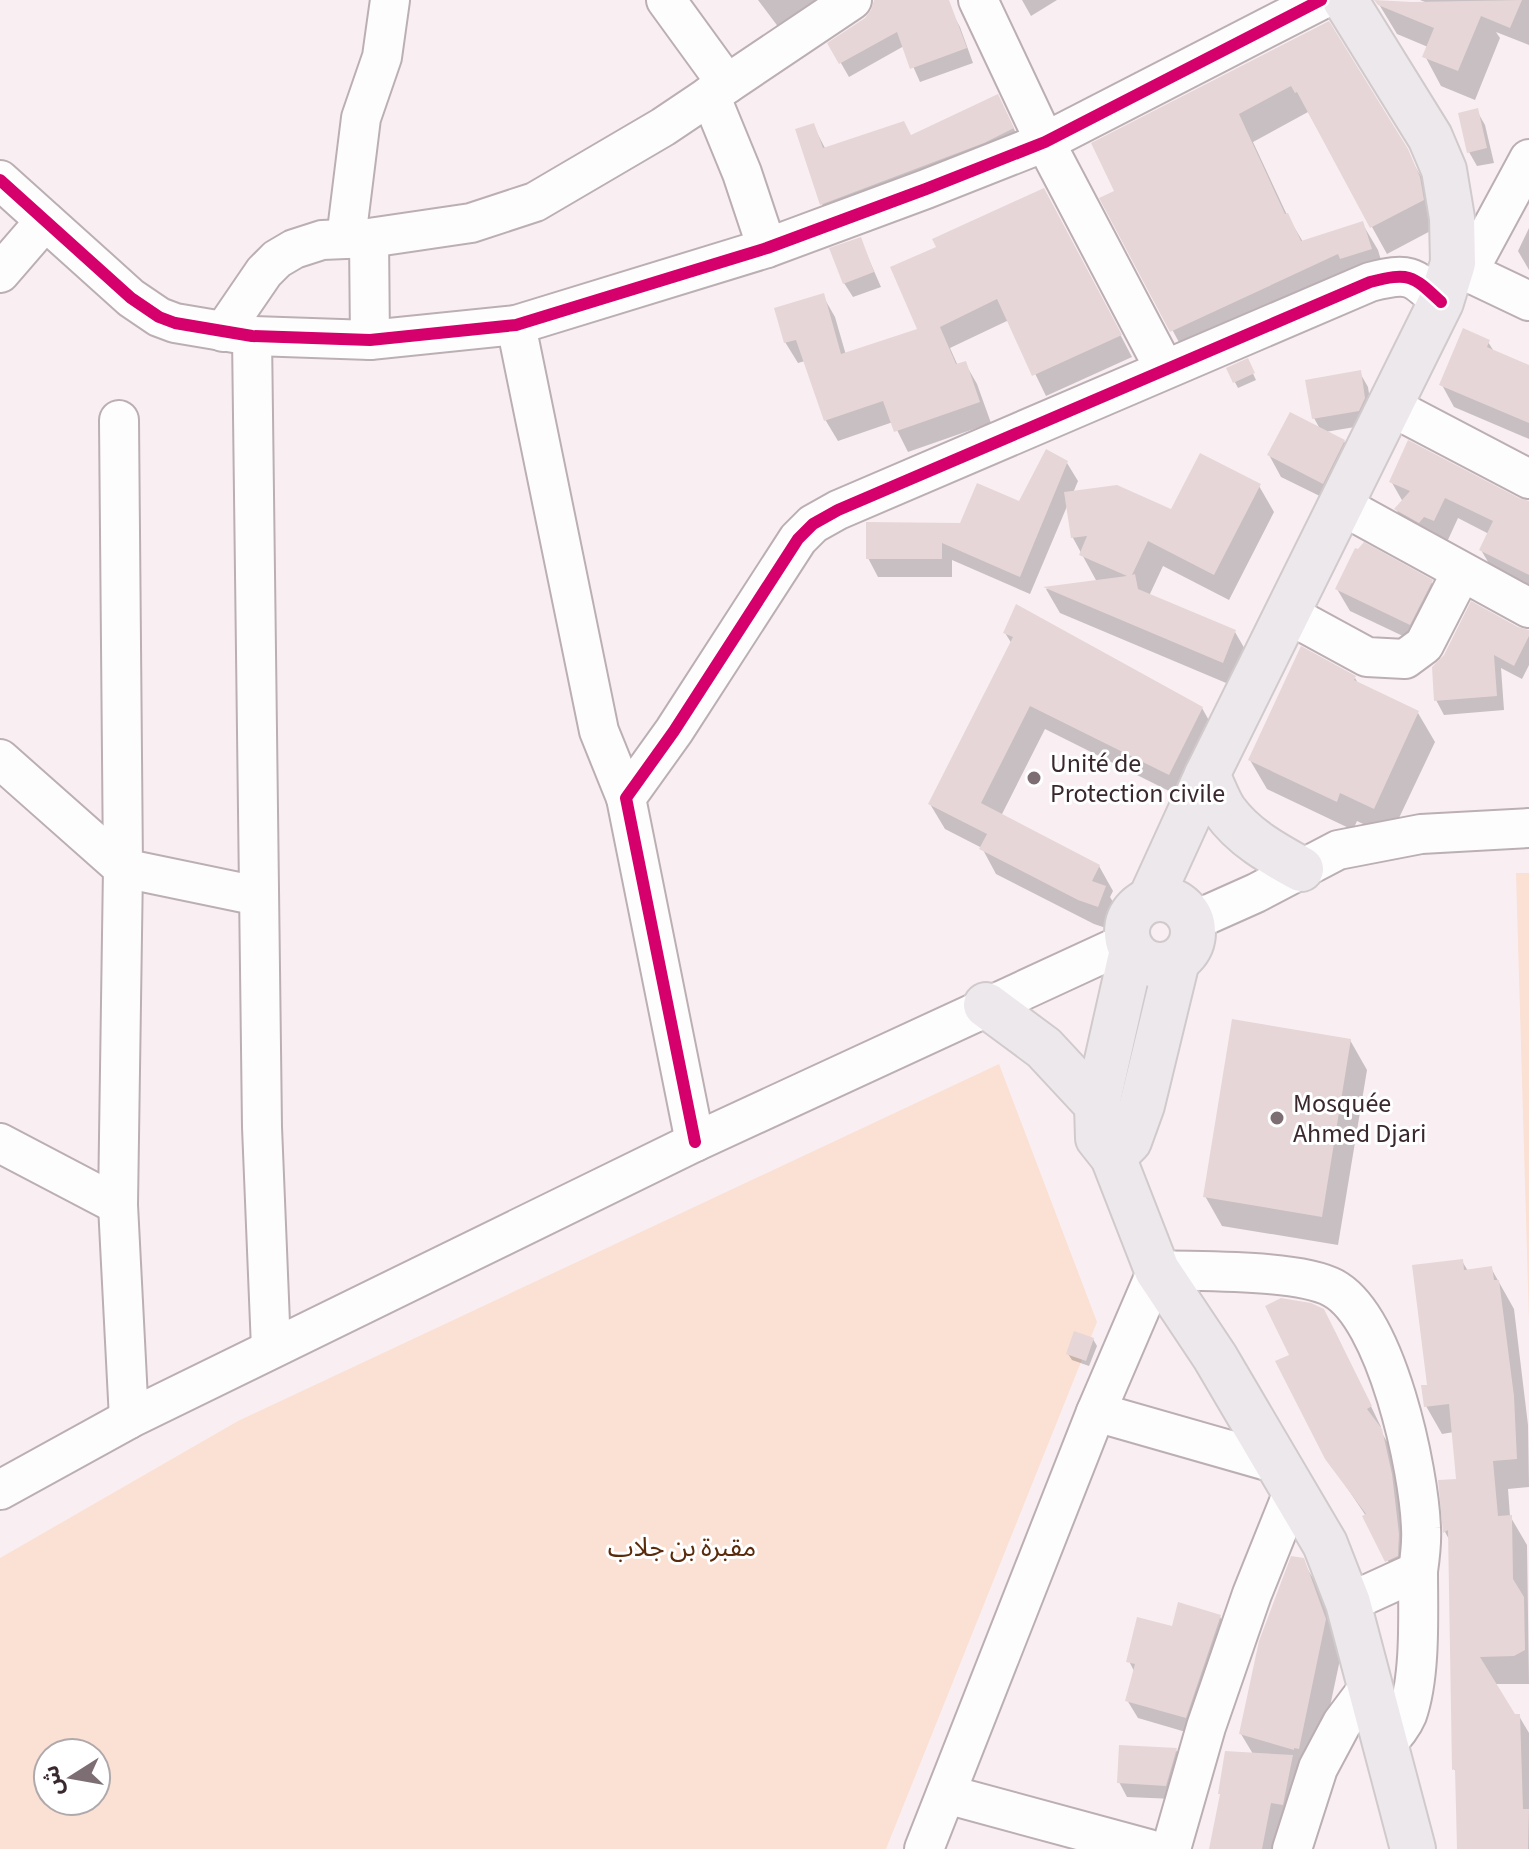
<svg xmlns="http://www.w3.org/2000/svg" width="1529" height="1849" font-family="'Source Sans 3','Noto Sans Arabic',sans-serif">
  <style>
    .green { fill: #fbe0d4; fill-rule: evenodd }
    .shadow { fill: #0003 }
    .building { fill: #e7d6d7 }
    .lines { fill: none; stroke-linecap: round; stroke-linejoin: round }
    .minor-casing { stroke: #bbafb3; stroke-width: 42 }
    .major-casing { stroke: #d1cacc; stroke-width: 48 }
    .minor { stroke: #fefdfd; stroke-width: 38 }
    .major { stroke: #ede8ec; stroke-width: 44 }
    .cycleway-casing { stroke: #fff; stroke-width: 17 }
    .cycleway { stroke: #d6006c; stroke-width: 12 }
    .poi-dot { fill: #7c6e73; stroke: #fff; stroke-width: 3 }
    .labels { text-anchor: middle; stroke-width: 6; stroke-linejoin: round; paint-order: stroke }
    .poi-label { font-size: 26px; fill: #39292e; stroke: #fff; text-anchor: start }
    .park-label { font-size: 26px; fill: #592b0b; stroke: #fff }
  </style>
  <rect width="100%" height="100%" fill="#f9eff2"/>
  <!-- green -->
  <g class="green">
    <polygon points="1516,873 1529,873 1529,1321"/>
    <path d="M999,1064L1097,1322L886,1849H0V1558L238,1421ZM48,1753H96V1801H48Z"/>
  </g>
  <!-- shadow -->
  <g class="shadow">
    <polygon points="758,0 853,0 791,44"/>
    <polygon points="874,0 945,0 960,27 973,63 920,82 904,46 849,77 830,44 866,19 874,10"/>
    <polygon points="1022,0 1057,0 1031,16"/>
    <polygon points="1420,0 1529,0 1529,45 1496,32 1500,38 1475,100 1441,86 1425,56 1428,47 1397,34 1377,1 1430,4"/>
    <polygon points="1328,23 1422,178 1434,206 1438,227 1387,254 1308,112 1253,142 1287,215 1303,242 1362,223 1378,250 1386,277 1188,359 1102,199 1116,192"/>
    <polygon points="1477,111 1485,125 1494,163 1477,166 1469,152"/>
    <polygon points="1007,114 1022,146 832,221 822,204 813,125 826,150 911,137"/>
    <polygon points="1056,212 1132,357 1046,396 1009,320 950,348 958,366 965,363 977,384 991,423 908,452 893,422 838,441 826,421 805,361 798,363 785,342 823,296 835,317 846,355 920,331"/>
    <polygon points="1529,228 1529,270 1518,251"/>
    <polygon points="860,239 881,287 853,297 844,283"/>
    <polygon points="1488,342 1495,353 1529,367 1529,439 1454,407 1442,385"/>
    <polygon points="1247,361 1256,380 1238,388 1228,369"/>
    <polygon points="1360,373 1368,387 1372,414 1367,425 1325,432 1344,441 1356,463 1336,504 1281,477 1269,455 1320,429 1314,418"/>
    <polygon points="1067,463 1078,481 1073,493 1172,512 1259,486 1274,512 1229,600 1163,566 1149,596 1235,632 1250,658 1238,688 1060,613 1046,589 1097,582 1073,538 1068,504 1030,594 952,560 952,577 878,577 868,558 1019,503"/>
    <polygon points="1391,481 1529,505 1529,589 1494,572 1481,550 1489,534 1458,518 1447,542 1409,531 1396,509 1403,502"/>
    <polygon points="1431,582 1444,604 1422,645 1350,611 1337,589"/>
    <polygon points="1518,629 1529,631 1529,665 1522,679 1501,668 1504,710 1444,715 1436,700"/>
    <polygon points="1005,633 1202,708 1216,733 1183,798 1045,729 1001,816 1099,866 1113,891 1110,897 1119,912 1112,930 1094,924 996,874 982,848 945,829 930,804 1012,644"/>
    <polygon points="1355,678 1359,685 1418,713 1435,742 1390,837 1357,821 1353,830 1267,789 1250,760"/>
    <polygon points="1350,1040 1367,1070 1338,1245 1222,1226 1205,1196"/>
    <polygon points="1462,1261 1468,1271 1491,1268 1514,1309 1528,1425 1529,1487 1508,1489 1510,1516 1527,1545 1529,1684 1494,1684 1513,1716 1519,1716 1529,1733 1529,1849 1459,1849 1457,1773 1454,1769 1450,1541 1445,1532 1440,1482 1458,1480 1454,1432 1442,1434 1426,1406"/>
    <polygon points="1335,1332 1381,1427 1379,1428 1393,1452 1408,1527 1398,1581 1366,1516 1327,1458"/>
    <polygon points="1093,1339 1097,1346 1089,1366 1072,1360 1068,1354"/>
    <polygon points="1302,1560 1320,1590 1342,1650 1315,1777 1276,1849 1212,1849 1221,1797 1220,1794 1253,1754 1241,1734"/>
    <polygon points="1220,1617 1230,1635 1196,1735 1138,1718 1127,1700 1135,1673 1129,1661 1173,1628"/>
    <polygon points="1176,1750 1184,1764 1174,1799 1127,1797 1119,1782"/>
  </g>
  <!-- building -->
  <g class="building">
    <polygon points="874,0 949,0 967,48 910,69 897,32 839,64 827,43 865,18 871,10"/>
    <polygon points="1374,0 1412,2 1522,0 1510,28 1481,16 1458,71 1422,57 1434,28 1378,5"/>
    <polygon points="1329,21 1408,149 1420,177 1424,200 1370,228 1297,92 1295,93 1291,86 1239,114 1285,214 1288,213 1301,241 1363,221 1372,249 1340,259 1338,254 1170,332 1099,198 1114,191 1091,143"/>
    <polygon points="998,94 1014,128 984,143 820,205 795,129 814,123 823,148 904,121 911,135"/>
    <polygon points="1478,108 1487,148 1467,153 1458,113"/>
    <polygon points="1044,188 1122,335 1032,376 997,299 940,327 956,364 966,361 980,402 894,432 883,401 824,421 796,340 784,343 774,308 824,293 841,354 917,329 890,267 936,247 932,239"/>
    <polygon points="861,237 874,272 843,284 829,248"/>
    <polygon points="1463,328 1490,340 1487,347 1529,365 1529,423 1439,385"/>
    <polygon points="1248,358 1255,373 1233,383 1226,368"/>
    <polygon points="1361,370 1365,398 1359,411 1312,419 1305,380"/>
    <polygon points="1290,412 1345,440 1323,484 1267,455"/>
    <polygon points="1408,440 1519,498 1529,501 1529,575 1479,550 1493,521 1445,498 1434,521 1424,517 1419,523 1394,509 1410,491 1389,482"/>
    <polygon points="1046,449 1068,461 1020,577 942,543 942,559 866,559 866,522 960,523 977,483 1019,501"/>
    <polygon points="1200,453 1261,484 1214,575 1148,541 1132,575 1135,574 1138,589 1236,630 1223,663 1043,587 1127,576 1079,555 1087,536 1071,538 1064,492 1117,485 1171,509"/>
    <polygon points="1364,542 1433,580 1410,625 1335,589 1355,548 1358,549"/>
    <polygon points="1471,601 1518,627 1529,630 1529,636 1514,666 1494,655 1497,696 1434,701 1432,667 1444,655"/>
    <polygon points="1016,604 1203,707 1169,775 1030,706 981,803 1100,865 1092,881 1106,886 1098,907 1078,900 979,849 987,834 928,804 1013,637 1003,633"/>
    <polygon points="1301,646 1356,676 1354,680 1419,711 1374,809 1340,793 1337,802 1248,760"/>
    <polygon points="1232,1019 1351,1039 1322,1217 1203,1197"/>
    <polygon points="1463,1259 1464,1270 1492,1266 1494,1280 1499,1280 1514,1396 1517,1459 1493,1461 1498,1516 1512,1515 1513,1579 1524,1597 1525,1650 1514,1656 1480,1657 1515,1714 1520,1714 1523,1809 1529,1809 1528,1849 1457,1849 1455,1769 1452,1770 1448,1530 1443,1533 1438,1480 1456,1479 1449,1404 1424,1407 1421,1385 1427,1385 1412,1265"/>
    <polygon points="1281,1298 1311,1303 1324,1309 1372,1406 1367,1409 1382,1429 1392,1474 1399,1534 1398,1556 1385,1562 1362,1516 1366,1514 1325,1459 1275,1361 1289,1355 1265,1306"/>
    <polygon points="1074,1331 1094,1338 1086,1361 1066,1354"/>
    <polygon points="1291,1556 1304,1558 1326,1619 1299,1749 1294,1748 1294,1750 1239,1734 1259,1641"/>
    <polygon points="1178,1602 1221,1615 1186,1718 1125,1701 1135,1664 1126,1662 1137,1617 1172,1626"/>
    <polygon points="1119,1745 1177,1748 1166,1786 1117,1783"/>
    <polygon points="1225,1751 1293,1755 1283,1805 1271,1803 1262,1849 1209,1849 1220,1794 1218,1794"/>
  </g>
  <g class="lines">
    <!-- minor casing -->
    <g class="minor-casing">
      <g id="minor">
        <polyline points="666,0 727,84"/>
        <polyline points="978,0 1045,142 1164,368"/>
        <polyline points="710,95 742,173 767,248"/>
        <polyline points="0,180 131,298 159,317 175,323 252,336 370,340 516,325 767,248 926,189 1045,142 1321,0"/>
        <polyline points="369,238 370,340"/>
        <polyline points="346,239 361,118 382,57 390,0"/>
        <polyline points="1453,263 1468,272 1529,159"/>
        <polyline points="1468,272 1529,301"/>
        <polyline points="0,273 45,221"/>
        <polyline points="516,325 599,731 626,798"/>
        <polyline points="223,332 264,272 277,259 294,249 322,240 369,238 471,223 535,202 663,127 852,0"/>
        <polyline points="252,336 262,1127 271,1348"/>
        <polyline points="1390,406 1529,479"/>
        <polyline points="119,420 123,868 258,896"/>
        <polyline points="1341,505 1529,608"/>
        <polyline points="1288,614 1367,657 1405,659 1424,645 1461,573"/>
        <polyline points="0,759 123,868 118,1205 129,1419"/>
        <polyline points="1191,922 1256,893 1338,850 1421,834 1529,828"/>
        <path d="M695,1142L626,798L674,731L798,539L813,524L838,510L1370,282C1410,272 1412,275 1441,302"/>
        <polyline points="0,1143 118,1205"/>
        <polyline points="1096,1412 1278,1464"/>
        <polyline points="0,1490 129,1419 695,1142 1128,942"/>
        <path d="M1385,1745C1393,1736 1402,1727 1407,1715C1421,1675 1418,1613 1418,1571"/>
        <polyline points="946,1794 1149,1849"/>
        <path d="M924,1849L1096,1412L1157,1270C1199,1272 1298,1269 1333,1288C1387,1317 1419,1470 1421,1528C1422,1543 1420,1557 1418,1571L1348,1603"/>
        <polyline points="1171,1849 1206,1727 1252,1594 1293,1492"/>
        <polyline points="1292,1849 1318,1768 1342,1723 1369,1687"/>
      </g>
    </g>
    <!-- major casing -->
    <g class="major-casing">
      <g id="major">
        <path d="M1207,775C1213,786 1217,799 1224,810C1243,837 1272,853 1301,869"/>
        <circle cx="1160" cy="932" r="33"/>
        <polyline points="1150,900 1207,775 1441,302 1453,263 1452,218 1444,170 1430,137 1345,0"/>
        <polyline points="1132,950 1097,1105 1098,1138 1113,1157 1157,1270 1215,1357 1325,1544 1348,1603 1413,1849"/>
        <polyline points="986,1005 1044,1048 1097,1105"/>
        <polyline points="1113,1157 1129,1141 1142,1105 1177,961"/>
      </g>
    </g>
    <!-- minor -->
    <use href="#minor" class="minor"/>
    <!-- major -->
    <use href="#major" class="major"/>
    <!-- cycleway casing -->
    <g class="cycleway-casing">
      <g id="cycleway">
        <polyline points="0,180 131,298 159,317 175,323 252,336 370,340 516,325 767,248 926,189 1045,142 1321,0"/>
        <path d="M695,1142L626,798L674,731L798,539L813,524L838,510L1370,282C1410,272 1412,275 1441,302"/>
      </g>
    </g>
    <!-- cycleway -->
    <use href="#cycleway" class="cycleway"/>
  </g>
  <!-- markers -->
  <g class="poi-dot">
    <circle cx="1034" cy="778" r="8"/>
    <circle cx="1277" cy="1118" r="8"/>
  </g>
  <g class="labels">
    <!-- poi labels -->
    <g class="poi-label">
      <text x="1050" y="772">Unité de<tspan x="1050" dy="30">Protection civile</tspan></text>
      <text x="1293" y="1112">Mosquée<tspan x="1293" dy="30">Ahmed Djari</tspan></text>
    </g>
    <!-- park labels -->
    <g class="park-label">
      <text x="682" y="1556">مقبرة بن جلاب</text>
    </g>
  </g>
  <!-- north arrow -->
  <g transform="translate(72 1777) rotate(259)"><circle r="38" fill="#ffffff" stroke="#b0a9ab" stroke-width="2"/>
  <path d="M0-6L14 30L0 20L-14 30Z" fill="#7c6e73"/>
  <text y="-12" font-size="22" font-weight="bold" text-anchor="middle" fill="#39292e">ش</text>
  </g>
</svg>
